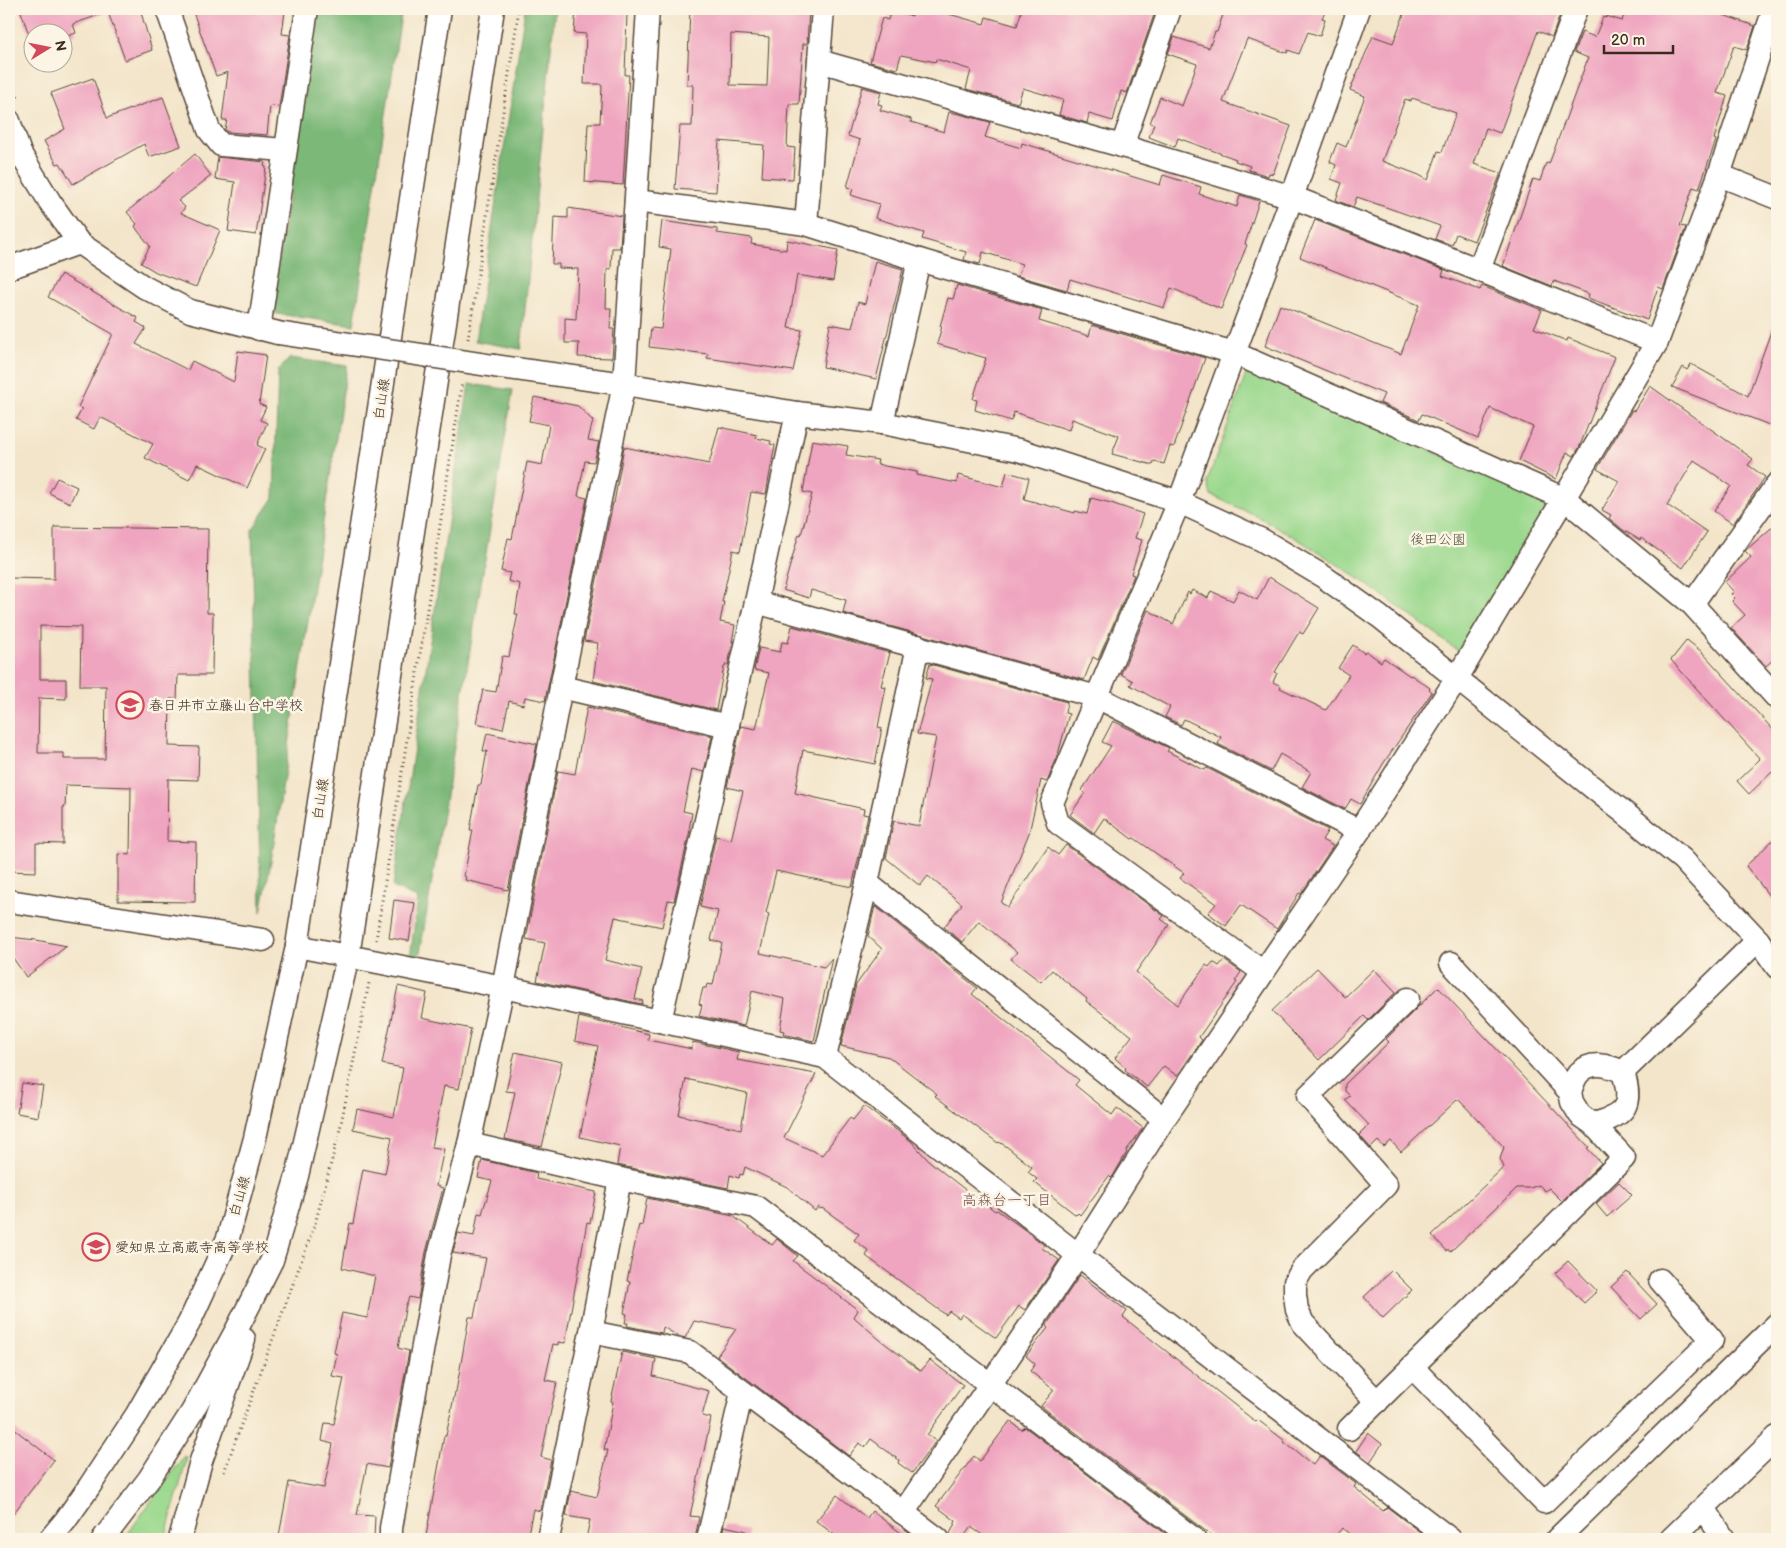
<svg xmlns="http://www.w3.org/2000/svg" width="1786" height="1548" font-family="'Balsamiq Sans','Klee One',sans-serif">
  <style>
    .green { fill: #9ad88d; stroke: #6a8156 }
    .forest { fill: #7bb878; stroke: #5b714b }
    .building { fill: #efa4bf; fill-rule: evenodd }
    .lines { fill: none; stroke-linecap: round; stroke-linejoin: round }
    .minor-casing { stroke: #574638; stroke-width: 25 }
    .path { stroke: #574638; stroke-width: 3; stroke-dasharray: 1 4; stroke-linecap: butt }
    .minor { stroke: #fff; stroke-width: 22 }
    .minor-bridge-casing { stroke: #574638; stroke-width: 25; stroke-linecap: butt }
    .minor-bridge { stroke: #fff; stroke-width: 22 }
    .labels { text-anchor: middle; stroke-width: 5; stroke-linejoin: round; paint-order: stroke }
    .street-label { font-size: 14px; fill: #3b2a1e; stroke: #fcf5e5 }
    .park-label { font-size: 14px; fill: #53563a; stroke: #fcf5e5 }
    .poi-label { font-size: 14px; fill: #3b2a1e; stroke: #fcf5e5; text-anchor: start }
    .neighbourhood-label { font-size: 15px; fill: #7a5556; stroke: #fcf5e5 }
  </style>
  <rect width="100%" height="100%" fill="#fcf5e5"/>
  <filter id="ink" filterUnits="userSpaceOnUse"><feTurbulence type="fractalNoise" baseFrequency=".02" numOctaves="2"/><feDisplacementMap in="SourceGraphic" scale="10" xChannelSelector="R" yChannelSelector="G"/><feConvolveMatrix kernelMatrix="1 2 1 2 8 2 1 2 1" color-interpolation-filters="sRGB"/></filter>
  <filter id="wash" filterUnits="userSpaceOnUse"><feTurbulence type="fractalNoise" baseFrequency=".0096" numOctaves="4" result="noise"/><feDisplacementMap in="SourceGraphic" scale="20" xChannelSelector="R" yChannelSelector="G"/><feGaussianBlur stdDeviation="1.12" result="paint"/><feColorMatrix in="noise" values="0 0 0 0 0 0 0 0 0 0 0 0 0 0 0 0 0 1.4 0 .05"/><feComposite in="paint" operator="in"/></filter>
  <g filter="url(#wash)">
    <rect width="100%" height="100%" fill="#f3e5ca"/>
    <!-- green -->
    <g class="green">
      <path d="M1248,369L1542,500L1546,510L1462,654C1399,607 1336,559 1266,521C1248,511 1229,504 1211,495L1207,482Z"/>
      <polygon points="184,1456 187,1458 165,1539 124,1539"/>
    </g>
    <!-- forest -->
    <g class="forest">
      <polygon points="317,9 402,9 354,325 271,313"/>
      <polygon points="525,9 555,9 521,349 475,341"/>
      <polygon points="290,358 347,366 271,862 261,912 252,530 274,498 278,371"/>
      <polygon points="469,384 513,390 419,959 410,958 418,899 393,887"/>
    </g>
    <g id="blocks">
      <!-- building -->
      <g class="building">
        <polygon points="20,9 140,9 152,50 125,60 108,12 73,24 76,33 62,38 62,32 32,32 32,43"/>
        <polygon points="192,9 272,9 285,11 282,34 290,35 279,107 270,106 267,135 228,132 225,130 227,120 222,120 228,72 216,76"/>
        <polygon points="576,9 620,9 619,13 627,13 625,75 629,75 623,185 585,182 588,123 600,123 602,86 600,84 584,84 586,34 574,33"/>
        <path d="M690,9H809L807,44H803L799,104H789L787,147L795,148L793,179L762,177L764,145L719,141L716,192L675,189L680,126H692L693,85H687ZM731,34L769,37L767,86L730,85Z"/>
        <polygon points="914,9 950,9 949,14 984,24 986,17 1017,26 1022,9 1156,9 1127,93 1121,91 1113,121 1089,114 1087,123 1059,115 1063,100 1023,88 1018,103 966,89 971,70 936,59 936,62 901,55 897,69 870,62 882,18 888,20 891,10 912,16"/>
        <polygon points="1225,9 1326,9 1322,18 1325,19 1320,36 1308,32 1299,54 1288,50 1287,53 1247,39 1230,82 1223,102 1291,126 1273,174 1269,173 1268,176 1249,170 1250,166 1235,161 1236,159 1178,138 1175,147 1149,137 1154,124 1150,123 1160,97 1182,106 1197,64 1168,54 1174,37 1209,48 1215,32 1217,32"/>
        <path d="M1406,9H1562L1552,37L1538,31L1500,133L1486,128L1474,164L1501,173L1474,241L1456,234L1452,245L1435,239L1440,226L1357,197L1353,207L1336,200L1342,183L1331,179L1336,165L1330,162V161L1337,143L1346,147L1365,96L1350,90L1373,36L1393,43ZM1412,98L1456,113L1442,152L1438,151L1428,180L1419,175L1382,161L1405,99L1411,101Z"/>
        <polygon points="1626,9 1706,9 1755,26 1747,50 1734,46 1717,93 1727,96 1714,139 1716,140 1699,189 1693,187 1680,226 1686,227 1663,289 1658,287 1647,320 1588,298 1589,294 1554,281 1552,286 1503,266 1533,179 1540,181 1546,163 1549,164 1588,58 1574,52 1582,32 1595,37 1603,17 1606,18 1606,16 1622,21"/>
        <polygon points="93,78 107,118 163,97 181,146 149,157 144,144 73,184 60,163 57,164 44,141 65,129 51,93"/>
        <polygon points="862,87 881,92 878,104 882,105 880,110 911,119 911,122 944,132 949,112 959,114 990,122 985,137 1021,148 1022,143 1160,185 1163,175 1201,187 1199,194 1237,207 1240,195 1259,201 1245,244 1247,245 1221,309 1171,288 1164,308 1070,279 1067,290 1018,276 1022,264 983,252 980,264 964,260 966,252 922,239 924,233 875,218 879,204 851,195 853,189 847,187 860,140 848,136"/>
        <polygon points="195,154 211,176 178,201 185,207 181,213 220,230 196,287 156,272 141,263 150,246 138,231 135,226 137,224 127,212"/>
        <polygon points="218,157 265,162 264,166 266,167 256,235 228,231 235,182 215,179"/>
        <polygon points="568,208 622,216 620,248 612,248 611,269 608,269 607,270 606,308 611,308 610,329 614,329 612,358 578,357 579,343 565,343 565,318 576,319 578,269 559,268 559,264 552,264 554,217 568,218"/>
        <polygon points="1315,220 1444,270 1442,276 1480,290 1482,286 1542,310 1534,328 1567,341 1568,338 1615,357 1579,448 1574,456 1567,452 1556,479 1519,461 1533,427 1490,408 1478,438 1422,414 1419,420 1380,403 1384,394 1265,346 1280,305 1401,354 1419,305 1300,257"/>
        <polygon points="662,221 717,229 717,233 752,238 751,244 786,250 787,240 838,250 833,281 797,275 788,328 802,330 793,371 707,358 708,354 649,347 651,328 661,329 671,249 659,247"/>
        <polygon points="875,261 903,269 876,379 823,367 830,324 852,328 858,302 865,304"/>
        <polygon points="61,274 138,318 136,322 146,328 136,344 188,370 192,361 234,382 238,351 266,355 259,404 266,407 260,420 267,423 257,445 265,449 247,488 197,464 189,480 145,458 153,444 100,417 94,429 76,420 82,409 78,407 113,334 48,297"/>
        <polygon points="957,285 1042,310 1039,321 1089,336 1092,325 1205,358 1174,447 1170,446 1164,464 1154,461 1153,465 1112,454 1119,436 1072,419 1069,430 1014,412 1011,421 975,410 977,400 973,399 986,358 937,344 942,326 940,326 948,298 953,299"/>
        <polygon points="1775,320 1777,321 1777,428 1672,387 1683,367 1687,370 1691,364 1748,396"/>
        <polygon points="1650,386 1753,459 1748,465 1765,477 1733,524 1714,511 1731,486 1694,460 1667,505 1707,532 1683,568 1641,538 1640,540 1623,530 1609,518 1611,515 1602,510 1619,481 1597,469 1632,410 1634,411 1641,401"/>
        <polygon points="534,397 578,406 593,421 588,440 599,442 594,462 585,461 578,496 587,498 545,701 525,697 523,705 509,701 503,729 476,723 483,690 496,692 502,657 504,656 509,657 518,614 515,614 520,584 508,581 510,573 501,571 508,538 512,539 527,462 542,465 549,425 529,421"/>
        <polygon points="719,427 757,435 756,438 771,441 770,444 775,445 766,494 751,492 740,552 733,550 722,602 724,602 720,622 735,625 732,642 733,642 728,665 726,664 725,667 724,667 716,710 593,681 598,643 584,641 613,503 614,503 624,447 709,464"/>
        <polygon points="812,440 848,446 846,455 878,460 877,464 885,466 917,472 917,475 957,483 958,475 1003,487 1007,472 1029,478 1024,499 1075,513 1075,511 1087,514 1091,498 1111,503 1143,514 1135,538 1142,540 1131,574 1134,575 1098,660 1093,657 1084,680 843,613 846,600 811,590 809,598 783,590 799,534 801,535 812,494 803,492"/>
        <polygon points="57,478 77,487 70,503 49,493"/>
        <polygon points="1777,523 1777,656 1766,666 1731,628 1745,615 1732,601 1735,598 1731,594 1734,592 1725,582 1751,557 1745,551 1746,550"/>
        <path d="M54,527L208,529L207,613H213L212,675H178L177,699H170L169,746L199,747L198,780L168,779L167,841L196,842L195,902L118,901V854L130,855L131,787L66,785L65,807H63V844L36,843V872L9,871V578L54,579ZM40,626L81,627L80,686H106L105,759H64V753H38L39,698L66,699V679H40Z"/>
        <polygon points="1269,577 1319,608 1303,634 1299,632 1275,672 1277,673 1273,682 1281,686 1280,688 1326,710 1349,675 1338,668 1353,645 1364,653 1366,651 1381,662 1384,658 1410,676 1411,675 1430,688 1429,689 1432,692 1383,764 1360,804 1351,799 1345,809 1302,787 1311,772 1280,754 1271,771 1218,744 1221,737 1184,719 1181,725 1165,717 1170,707 1130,685 1133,681 1121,674 1148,610 1173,624 1188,592 1190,594 1192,590 1208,598 1211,591 1233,601 1239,590 1257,600"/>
        <polygon points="792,626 890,653 881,686 886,687 878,727 882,728 875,764 803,750 795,793 864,809 863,814 868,815 852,887 776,871 766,913 769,914 760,953 824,967 832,958 814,1041 783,1034 784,1031 780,1030 785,999 752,991 744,1026 699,1016 702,1005 699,1004 703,988 706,988 707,984 713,985 722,943 711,940 718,911 700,907 716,836 731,840 743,791 727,787 741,726 756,729 769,673 754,670 759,648 780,652 782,642 788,643"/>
        <polygon points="1687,640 1702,652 1777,734 1777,778 1772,772 1749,794 1737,781 1760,759 1671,660"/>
        <polygon points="930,664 1067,702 1065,713 1069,714 1057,758 1047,782 1041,780 1029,833 1001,903 1008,907 1048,847 1058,855 1066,845 1164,916 1161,919 1169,925 1136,972 1178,1005 1206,965 1209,967 1213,962 1219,966 1224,960 1241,972 1235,981 1237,982 1199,1037 1202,1040 1177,1076 1164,1066 1147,1087 1125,1070 1126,1068 1115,1058 1132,1036 1086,1001 1087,999 1052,970 1041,982 1011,959 1017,952 979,921 962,942 944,927 962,904 928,876 920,886 886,858 894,821 919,826 936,737 917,734 932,679 926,678"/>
        <polygon points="587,707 712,736 704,772 692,769 683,811 692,813 689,830 690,830 674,901 668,900 662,927 615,917 605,960 642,969 635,999 643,1001 642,1004 537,981 545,943 526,939 558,771 575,774"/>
        <polygon points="1113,721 1169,748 1167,751 1204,770 1207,768 1328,830 1322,840 1333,846 1301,894 1299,893 1277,929 1241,905 1226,926 1208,913 1216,904 1180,878 1184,873 1134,838 1132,839 1104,818 1094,833 1070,815 1085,793 1082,790 1111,746 1102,742"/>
        <polygon points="487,733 537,744 508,890 465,880 466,877 464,876 473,830 470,830 478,785 481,785 487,751 483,751"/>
        <polygon points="1777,836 1777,906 1746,866"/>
        <polygon points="394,900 415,903 409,941 389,938"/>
        <polygon points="875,906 977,988 972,994 1079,1080 1075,1085 1112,1115 1117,1108 1143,1128 1126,1151 1127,1152 1113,1176 1111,1178 1109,1176 1080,1215 1078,1213 1076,1215 1034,1182 1037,1179 1028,1172 1032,1167 1006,1146 999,1142 998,1143 935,1096 937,1094 889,1057 841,1046 856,985 882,949 868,936"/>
        <polygon points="9,937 36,940 67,946 26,977 9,952"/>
        <polygon points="1317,968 1345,997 1374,969 1396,992 1368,1020 1364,1016 1319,1060 1272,1011"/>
        <polygon points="398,986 427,993 422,1018 471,1029 459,1089 444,1086 432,1147 444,1149 436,1186 443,1188 426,1252 418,1299 409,1297 407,1304 406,1304 398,1348 409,1351 388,1468 367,1464 357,1515 375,1516 374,1539 298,1539 279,1536 289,1482 324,1488 333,1444 322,1441 325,1423 334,1424 344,1378 332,1376 337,1354 334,1353 342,1313 367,1318 375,1276 342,1268 350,1223 353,1224 363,1169 385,1174 392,1137 353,1129 357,1109 394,1117 403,1068 382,1064"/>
        <polygon points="1438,987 1589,1147 1587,1148 1601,1163 1562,1201 1549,1188 1545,1191 1539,1185 1530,1188 1517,1188 1450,1252 1448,1249 1447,1251 1432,1235 1504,1167 1500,1159 1504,1147 1458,1099 1401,1152 1391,1141 1384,1147 1378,1141 1371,1148 1359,1135 1369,1125 1345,1100 1350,1096 1345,1091 1345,1084 1389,1042 1386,1039"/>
        <path d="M579,1017L649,1034L648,1040L692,1049L693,1042L739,1052L737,1060L816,1074L784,1138L822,1155L850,1118L853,1120L864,1106L911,1141L927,1159L945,1174L985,1205L986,1204L995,1211L997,1210L1025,1230L1044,1245L1042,1248L1059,1260L1025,1310L1019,1306L996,1338L962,1314L959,1318L949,1311L946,1315L866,1256L869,1251L854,1240L859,1234L822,1208L821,1209L818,1207L815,1211L787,1187L745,1167L743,1175L740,1174L739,1178L730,1175L728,1188L617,1165L620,1146L580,1137L598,1046L575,1041ZM686,1079L747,1093L741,1129L679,1115Z"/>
        <polygon points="515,1052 562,1062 542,1147 505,1139 515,1092 506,1091"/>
        <polygon points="22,1083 43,1086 38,1117 17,1113"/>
        <polygon points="482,1160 537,1173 536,1179 596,1192 590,1223 587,1222 565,1343 558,1342 558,1345 553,1344 545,1380 557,1382 541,1457 551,1460 540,1511 533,1509 527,1539 441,1539 426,1536 444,1436 446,1436 455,1392 456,1392 469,1317 474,1317 486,1258 453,1253 458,1233 474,1236 478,1213 482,1214 492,1181 478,1178"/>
        <polygon points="1619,1182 1632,1195 1607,1217 1596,1204"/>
        <polygon points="647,1198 733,1216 772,1245 777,1239 798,1256 793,1261 858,1310 854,1317 879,1339 921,1371 930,1360 963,1385 927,1435 936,1441 912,1473 898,1463 899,1460 871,1439 865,1447 859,1443 849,1456 717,1356 736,1329 694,1321 685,1338 678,1336 663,1327 662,1333 627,1326 628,1323 625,1323 627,1314 624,1313 630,1282 627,1281 639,1225 642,1226"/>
        <polygon points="1568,1261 1597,1291 1584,1303 1555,1273"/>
        <polygon points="1392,1270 1412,1290 1383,1318 1364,1297"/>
        <polygon points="1627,1272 1657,1304 1641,1319 1611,1287"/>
        <polygon points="1080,1275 1127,1311 1123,1317 1256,1422 1258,1420 1285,1441 1284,1442 1313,1465 1320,1456 1356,1484 1354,1487 1383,1511 1387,1507 1429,1539 1356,1539 1342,1528 1333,1539 1216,1539 1041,1406 1054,1390 1030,1371 1035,1364 1026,1356 1048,1328 1046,1326"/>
        <polygon points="622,1352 656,1359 653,1376 709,1391 702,1416 711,1418 690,1516 699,1517 695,1539 586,1539 590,1520 566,1516 571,1491 597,1497 608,1450 604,1450 613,1402 611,1401"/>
        <polygon points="1010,1421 1022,1430 1025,1427 1166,1534 1163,1539 988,1539 971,1527 962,1539 951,1539 950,1534 956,1521 936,1506 974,1456 980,1461"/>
        <polygon points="9,1425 54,1460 9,1519"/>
        <polygon points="1368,1433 1382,1444 1370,1462 1356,1451"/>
        <polygon points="837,1495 867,1518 872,1511 909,1539 840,1539 816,1521"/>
        <polygon points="724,1526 747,1531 746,1539 721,1539"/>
      </g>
    </g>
  </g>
  <g filter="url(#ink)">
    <use href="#blocks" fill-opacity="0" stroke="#574638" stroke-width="1"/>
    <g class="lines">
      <!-- minor casing -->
      <g class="minor-casing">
        <g id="minor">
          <polyline points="167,9 209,130 221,145 285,150"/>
          <polyline points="819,61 1122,146 1292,197 1479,270 1657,342"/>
          <polyline points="9,121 20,153 50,202 79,243 144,287 190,311 278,333"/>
          <polyline points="1122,146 1170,9"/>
          <polyline points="1719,175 1777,198"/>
          <polyline points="636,201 806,224 919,260 1234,353 1565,499 1692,604 1777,698"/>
          <polyline points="806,224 823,9"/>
          <polyline points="9,268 79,243"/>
          <polyline points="1479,270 1576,9"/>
          <polyline points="259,329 307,9"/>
          <polyline points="494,366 624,384 797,413 882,423 1019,450 1179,502 1262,540 1324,577 1380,617 1682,859 1758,940 1777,967"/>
          <polyline points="882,423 919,260"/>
          <polyline points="756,602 1097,697 1359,831"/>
          <polyline points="1692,604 1777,484"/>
          <polyline points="561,687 728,726"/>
          <polyline points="867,883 1164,1119"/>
          <polyline points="9,901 263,940"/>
          <polyline points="297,946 503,987 825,1057 1078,1255 1450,1539"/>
          <polyline points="1263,972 1058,823 1052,803 1179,502 1292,197 1359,9"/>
          <polyline points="660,1021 756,602 797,413"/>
          <polyline points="825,1057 867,883 918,646"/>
          <path d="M1570,1092C1572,1086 1575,1078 1578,1074C1591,1060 1608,1065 1623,1072L1758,940"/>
          <path d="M1593,1124C1627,1116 1633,1104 1623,1072"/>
          <polyline points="469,1144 620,1179 756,1207 1194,1539"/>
          <polyline points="591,1332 690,1352 938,1539"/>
          <polyline points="1412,1367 1544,1502 1712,1340 1660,1280"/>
          <polyline points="1377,1402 1303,1323 1297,1310 1295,1295 1295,1282 1302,1270 1386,1185 1308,1096 1408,999"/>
          <polyline points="1349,1429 1624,1158 1593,1124 1580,1115 1572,1102 1570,1092 1451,963"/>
          <polyline points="1704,1508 1724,1539"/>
          <polyline points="903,1513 1078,1255 1164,1119 1359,831 1457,678 1657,342 1719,175 1774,9"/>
          <polyline points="50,1539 65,1521 89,1487 137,1414 189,1323 228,1238 255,1138 297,946 440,9"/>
          <polyline points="103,1539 149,1479 192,1412 237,1329 272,1260 297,1176 348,956 493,9"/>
          <polyline points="180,1539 201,1461 244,1339"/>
          <polyline points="391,1539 391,1528 439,1255 469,1144 503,987 561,687 624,384 648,9"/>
          <polyline points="548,1539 591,1332 620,1179"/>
          <polyline points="708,1539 742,1392"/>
          <polyline points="1557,1539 1777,1324"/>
          <polyline points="1671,1539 1777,1437"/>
        </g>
      </g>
      <!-- path -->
      <g class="path">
        <polyline points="9,73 19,101"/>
        <polyline points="468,339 519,9"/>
        <polyline points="376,940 462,383"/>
        <polyline points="224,1472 315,1224 340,1129 369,983"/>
      </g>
      <!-- minor -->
      <use href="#minor" class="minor"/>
      <!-- minor-bridge casing -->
      <g class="minor-bridge-casing">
        <polyline id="minor-bridge" points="278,333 494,366"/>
      </g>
      <!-- minor-bridge -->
      <use href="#minor-bridge" class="minor-bridge"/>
    </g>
  </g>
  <!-- icons -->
  <defs>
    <g id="school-ring" transform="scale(1.4375)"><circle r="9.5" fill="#fcf5e5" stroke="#d1495b" stroke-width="1.5"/><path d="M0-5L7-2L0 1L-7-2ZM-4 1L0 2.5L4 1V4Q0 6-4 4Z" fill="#d1495b"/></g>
  </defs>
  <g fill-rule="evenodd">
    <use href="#school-ring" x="130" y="705"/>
    <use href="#school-ring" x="96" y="1247"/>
  </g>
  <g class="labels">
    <!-- street labels -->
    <g class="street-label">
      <text transform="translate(381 399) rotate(-81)" y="5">白山線</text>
      <text transform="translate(320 799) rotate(-81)" y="5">白山線</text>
      <text transform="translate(239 1196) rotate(-74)" y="5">白山線</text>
    </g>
    <!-- park labels -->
    <g class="park-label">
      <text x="1438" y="544">後田公園</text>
    </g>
    <!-- poi labels -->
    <g class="poi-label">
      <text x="149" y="710">春日井市立藤山台中学校</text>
      <text x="115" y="1252">愛知県立高蔵寺高等学校</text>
    </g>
    <!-- neighbourhood labels -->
    <g class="neighbourhood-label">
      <text x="1007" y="1205">高森台一丁目</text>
    </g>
  </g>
  <!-- margin -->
  <rect width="1786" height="1548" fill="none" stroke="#fcf5e5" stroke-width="30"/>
  <!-- north arrow -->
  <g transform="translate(48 48) rotate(80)"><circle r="24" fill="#fcf5e5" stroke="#afa495"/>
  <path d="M0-4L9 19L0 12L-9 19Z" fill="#d1495b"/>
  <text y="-8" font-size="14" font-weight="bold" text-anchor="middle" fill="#3b2a1e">N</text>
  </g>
  <!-- scale -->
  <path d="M1604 45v8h69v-8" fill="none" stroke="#3b2a1e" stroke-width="2.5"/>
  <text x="1611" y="45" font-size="15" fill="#3b2a1e" stroke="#fcf5e5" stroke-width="4" paint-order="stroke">20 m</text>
</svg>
